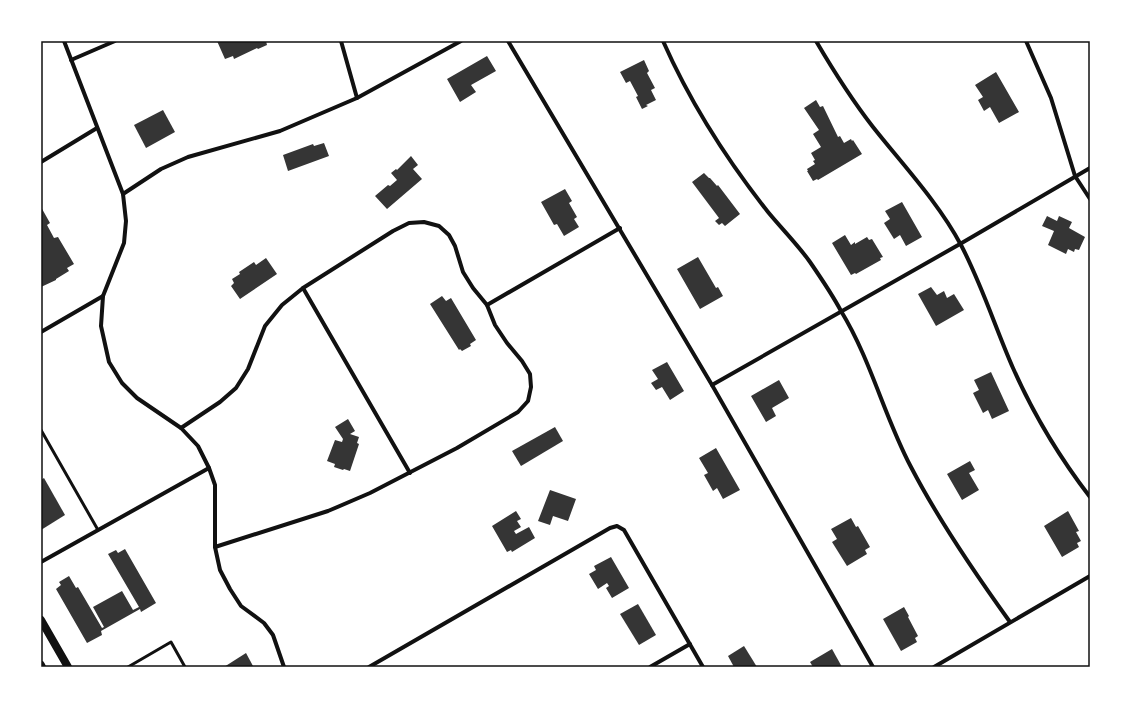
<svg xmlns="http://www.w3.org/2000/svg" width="1131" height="708" font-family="Inter,sans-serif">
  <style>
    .building { fill: #353535 }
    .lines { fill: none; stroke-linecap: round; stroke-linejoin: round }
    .service { stroke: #111; stroke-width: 3 }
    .minor { stroke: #111; stroke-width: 4 }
    .secondary { stroke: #111; stroke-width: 8 }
    .neatline { fill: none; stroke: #111; stroke-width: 1.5 }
  </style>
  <rect width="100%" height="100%" fill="#fff"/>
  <!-- building -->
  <g class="building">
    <polygon points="217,41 266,41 267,45 258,49 257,48 234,59 233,56 225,59"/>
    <polygon points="487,56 496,71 471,85 476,92 460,102 447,79"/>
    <polygon points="644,60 649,71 647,73 655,88 651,90 656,100 646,105 648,106 642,109 636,97 638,96 630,81 626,83 620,72"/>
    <polygon points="996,72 1019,112 999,123 990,107 984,111 978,100 983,97 975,85"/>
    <polygon points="816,100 820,107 823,106 838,137 840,136 844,143 851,139 852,141 853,140 862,154 818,180 817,179 813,181 807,171 808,171 807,169 815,164 813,161 815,160 811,153 821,147 813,134 819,130 804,108"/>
    <polygon points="163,110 175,132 146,148 134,125"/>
    <polygon points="324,143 329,156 288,171 283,155 313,144 314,146"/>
    <polygon points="411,156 418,165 413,169 422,179 387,209 375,196 388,185 390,186 397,180 391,173 396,169 397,170"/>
    <polygon points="704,173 709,178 710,178 717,186 718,185 740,214 725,226 722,223 719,225 715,221 719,218 692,182"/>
    <polygon points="565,189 572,201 569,203 577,217 574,219 579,227 564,236 557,224 554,225 541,202"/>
    <polygon points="902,202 922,237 906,246 900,235 894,239 884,223 890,219 885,211"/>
    <polygon points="41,207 50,223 47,225 54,238 58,237 74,264 67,268 69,271 56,279 56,280 41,287"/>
    <polygon points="1047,216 1057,221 1059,216 1072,222 1069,228 1085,237 1079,250 1075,249 1074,252 1068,249 1066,254 1048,245 1054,231 1042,226"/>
    <polygon points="845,235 851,245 855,242 855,244 867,237 869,240 872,239 883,257 880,258 881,260 856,274 855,273 851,275 832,243"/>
    <polygon points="698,257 716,288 718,287 723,296 700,309 677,269"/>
    <polygon points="266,258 277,274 240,299 231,286 234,283 232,279 240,274 239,272 254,262 256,265"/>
    <polygon points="931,287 937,295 944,291 947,298 954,294 964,310 936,326 918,294"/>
    <polygon points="442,296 446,301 451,298 476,340 470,344 471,346 462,351 460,349 459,350 430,304"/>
    <polygon points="667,362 684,391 670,400 662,387 656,390 651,383 658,379 652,370"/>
    <polygon points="991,372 1009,411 992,419 988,410 983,413 973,393 979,390 974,380"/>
    <polygon points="779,380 789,398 772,408 776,416 766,422 751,396"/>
    <polygon points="348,419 355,431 350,434 359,437 357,443 359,444 350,471 344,469 343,470 334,467 335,464 327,461 335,440 342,442 343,439 335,427"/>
    <polygon points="555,427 563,441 521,466 512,451"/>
    <polygon points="716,448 740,490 723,499 717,488 713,491 704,475 708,473 699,458"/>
    <polygon points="970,461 975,470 969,473 979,490 962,500 947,474"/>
    <polygon points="44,478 65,515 41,530 41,480"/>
    <polygon points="550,490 576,499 568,521 553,516 550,525 538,521"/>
    <polygon points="516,511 521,519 517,521 521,527 514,531 516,534 529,527 535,538 512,552 511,550 507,552 492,526"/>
    <polygon points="1068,511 1079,531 1076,532 1081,541 1077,543 1079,547 1062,557 1044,526"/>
    <polygon points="851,518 856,527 858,526 870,547 865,550 867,554 847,566 832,542 837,539 831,529"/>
    <polygon points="125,549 156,603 141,612 140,609 101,631 102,635 87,643 56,589 61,585 59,582 69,576 76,588 78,587 102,628 104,627 93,607 122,591 133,610 139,607 108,554 116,550 118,553"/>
    <polygon points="611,557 629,588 612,598 606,588 609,586 607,583 598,589 589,574 596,570 594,566"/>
    <polygon points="638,604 656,635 639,645 620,614"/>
    <polygon points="904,607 909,616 908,617 918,636 915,638 917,642 901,651 883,619"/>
    <polygon points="744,646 757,667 734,667 728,656"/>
    <polygon points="832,649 842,667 813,667 810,662"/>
    <polygon points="246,653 253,666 252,667 224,667"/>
  </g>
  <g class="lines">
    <!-- service -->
    <g class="service">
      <polyline points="41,430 98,530"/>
      <polyline points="128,667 171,642 185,667"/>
    </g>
    <!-- minor -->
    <g class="minor">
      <polyline points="64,41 123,194 126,221 124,243 103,296 101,326 109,362 122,383 137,398 181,428 198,446 209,468 215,485 215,547 220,570 230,589 241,606 264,623 273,635 284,667"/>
      <polyline points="341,41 357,98"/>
      <polyline points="508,41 712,385 873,667"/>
      <path d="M663,41C690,102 727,160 768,212C782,229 798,245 810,262C821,278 832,294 841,311C871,360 884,416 911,467C939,521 974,572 1010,622"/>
      <path d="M816,41C833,70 852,100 873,127C903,165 938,202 961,245C982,285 995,327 1013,368C1033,413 1060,458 1090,497"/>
      <polyline points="1026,41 1051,98 1075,176 1090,199"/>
      <polyline points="71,60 115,41"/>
      <polyline points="41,162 97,128"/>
      <polyline points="123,194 161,169 188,157 280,131 357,98 461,41"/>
      <polyline points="303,288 410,473"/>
      <polyline points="487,305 620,228"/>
      <polyline points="41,332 103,296"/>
      <polyline points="712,385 960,244 1090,168"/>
      <polyline points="181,428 220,402 236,388 248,369 265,326 282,305 303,288 393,231 409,223 424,222 439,226 449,235 455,246 463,272 473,288 487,305 495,325 507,343 522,361 530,374 531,387 528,401 518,412 457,448 370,493 328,511 215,547"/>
      <polyline points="41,562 209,468"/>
      <polyline points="369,667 610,528 617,526 624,530 703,667"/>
      <polyline points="650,667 690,644"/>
      <polyline points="934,667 1090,576"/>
    </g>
    <!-- secondary -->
    <g class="secondary">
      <polyline points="41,620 68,667"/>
      <polyline points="41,665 42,667"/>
    </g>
  </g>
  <!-- border -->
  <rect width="1131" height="708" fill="none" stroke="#ffffff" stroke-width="84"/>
  <rect x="42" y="42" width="1047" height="624" class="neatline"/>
</svg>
